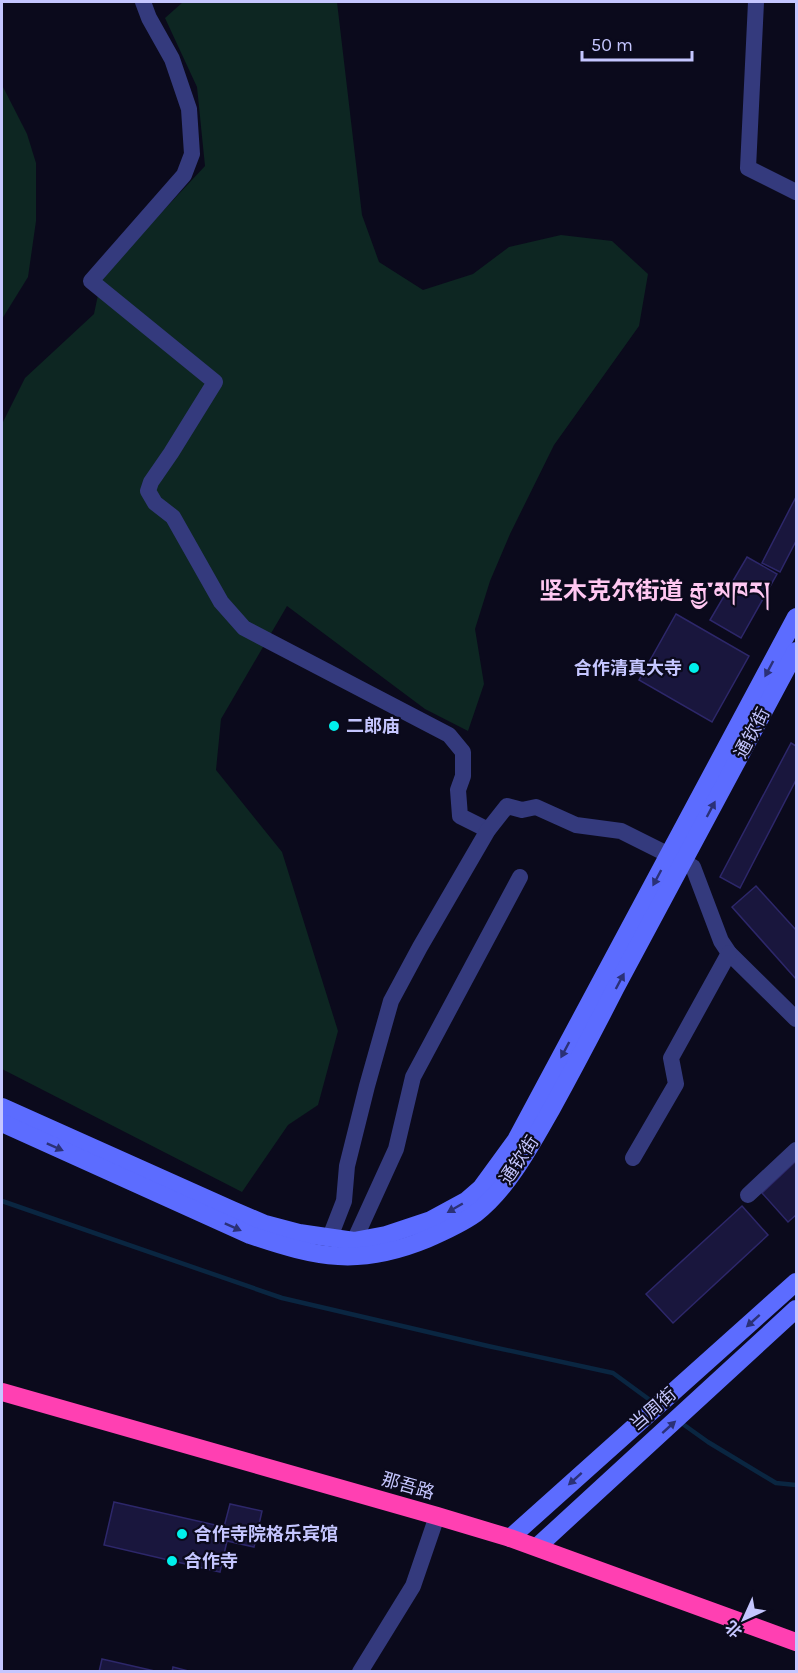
<svg xmlns="http://www.w3.org/2000/svg" width="798" height="1673" font-family="Karla,'Noto Sans SC','Noto Serif Tibetan',sans-serif">
  <style>
    .green { fill: #0d2622 }
    .lines { fill: none; stroke-linecap: round; stroke-linejoin: round }
    .stream { stroke: #0a2641; stroke-width: 4.5 }
    .building { fill: #19163d; stroke: #2d276a; stroke-width: 1.5 }
    .street { stroke: #343a7d; stroke-width: 16 }
    .secondary { stroke: #5c6cff; stroke-width: 18 }
    .highway { stroke: #ff40b2; stroke-width: 18 }
    .oneway { fill: #2b3177 }
    .poi-dot { fill: #00f0ec; stroke: #0b0a1c; stroke-width: 2 }
    .labels { text-anchor: middle; stroke-width: 4.5; stroke-linejoin: round; paint-order: stroke }
    .poi-label { font-size: 18px; font-weight: bold; fill: #c5c6ff; stroke: #0b0a1c; text-anchor: start }
    .street-label { font-size: 18px; fill: #c5c6ff; stroke: #0b0a1c }
    .district-label { font-size: 24px; font-weight: bold; fill: #ffc7f1; stroke: #0b0a1c }
  </style>
  <rect width="100%" height="100%" fill="#0b0a1c"/>
  <!-- green -->
  <g class="green">
    <polygon points="183,2 337,2 362,215 379,262 423,290 473,274 509,247 561,235 612,241 648,274 639,326 554,445 510,534 490,581 475,629 484,684 468,731 425,709 287,606 221,719 216,770 282,852 338,1031 318,1105 288,1125 242,1192 2,1069 2,424 25,378 94,314 102,276 205,166 197,87 165,18"/>
    <polygon points="2,85 27,134 36,163 36,221 28,277 2,319"/>
  </g>
  <g class="lines">
    <!-- stream -->
    <g class="stream">
      <polyline points="2,1201 282,1298 488,1346 613,1373 654,1403"/>
      <polyline points="680,1422 708,1442 776,1483 796,1485"/>
    </g>
  </g>
  <!-- building -->
  <g class="building">
    <polygon points="796,497 796,541 780,572 762,563"/>
    <polygon points="747,557 777,574 741,638 710,620"/>
    <polygon points="676,614 749,656 712,722 639,680"/>
    <polygon points="791,743 796,746 796,780 740,888 720,877"/>
    <polygon points="756,886 796,930 796,979 732,907"/>
    <polygon points="796,1161 796,1215 788,1222 762,1193"/>
    <polygon points="742,1206 768,1235 673,1323 646,1294"/>
    <polygon points="114,1502 224,1527 230,1504 262,1511 254,1547 227,1541 220,1572 104,1545"/>
    <polygon points="102,1659 159,1672 99,1672"/>
    <polygon points="173,1667 192,1672 172,1672"/>
  </g>
  <g class="lines">
    <!-- street -->
    <g class="street">
      <polyline points="143,2 149,18 172,59 189,109 192,154 184,175 91,281 215,382 171,453 151,482 148,491 155,503 173,517 221,602 244,628 449,735 463,752 463,776 458,790 460,816 488,830"/>
      <polyline points="756,2 748,168 796,192"/>
      <polyline points="682,862 693,867 721,941 729,953 796,1019"/>
      <polyline points="633,1158 676,1084 671,1058 729,953"/>
      <polyline points="748,1195 796,1150"/>
      <polyline points="330,1237 344,1201 347,1166 367,1086 391,1001 420,947 488,830 507,806 522,810 536,807 576,825 621,831 669,855"/>
      <polyline points="354,1241 396,1149 413,1077 520,877"/>
      <polyline points="360,1672 413,1586 437,1516"/>
    </g>
    <!-- secondary -->
    <g class="secondary">
      <polyline points="2,1107 232,1210 265,1224 299,1233 354,1241 386,1235 431,1220 466,1201 481,1188 516,1140 796,617"/>
      <path d="M2,1123L250,1235C318,1258 359,1267 427,1239C443,1232 461,1224 475,1214C508,1189 532,1143 552,1108C574,1068 595,1028 616,987C676,875 736,763 796,651"/>
      <polyline points="510,1538 796,1282"/>
      <polyline points="537,1547 796,1309"/>
    </g>
    <!-- highway -->
    <polyline class="highway" points="2,1392 437,1516 510,1538 796,1642"/>
  </g>
  <!-- one-way arrows -->
  <defs><path id="oneway-solid" d="M-6-.8H1V-3.2L6.5 0L1 3.2V.8H-6Z" transform="scale(1.5)"/></defs>
  <g class="oneway">
    <use href="#oneway-solid" transform="translate(769 669) rotate(118)"/>
    <use href="#oneway-solid" transform="translate(711 809) rotate(-62)"/>
    <use href="#oneway-solid" transform="translate(657 878) rotate(118)"/>
    <use href="#oneway-solid" transform="translate(620 981) rotate(-62)"/>
    <use href="#oneway-solid" transform="translate(565 1050) rotate(118)"/>
    <use href="#oneway-solid" transform="translate(55 1147) rotate(24)"/>
    <use href="#oneway-solid" transform="translate(455 1208) rotate(150)"/>
    <use href="#oneway-solid" transform="translate(233 1227) rotate(24)"/>
    <use href="#oneway-solid" transform="translate(753 1321) rotate(138)"/>
    <use href="#oneway-solid" transform="translate(669 1427) rotate(-42)"/>
    <use href="#oneway-solid" transform="translate(575 1479) rotate(138)"/>
  </g>
  <!-- markers -->
  <g class="poi-dot">
    <circle cx="694" cy="668" r="6"/>
    <circle cx="334" cy="726" r="6"/>
    <circle cx="182" cy="1534" r="6"/>
    <circle cx="172" cy="1561" r="6"/>
  </g>
  <g class="labels">
    <!-- poi labels -->
    <g class="poi-label">
      <text x="682" y="674" text-anchor="end">合作清真大寺</text>
      <text x="346" y="732">二郎庙</text>
      <text x="194" y="1540">合作寺院格乐宾馆</text>
      <text x="184" y="1567">合作寺</text>
    </g>
    <!-- street labels -->
    <g class="street-label">
      <text transform="translate(752 733) rotate(-62)" y="6">通钦街</text>
      <text transform="translate(519 1160) rotate(-56)" y="6">通钦街</text>
      <text transform="translate(653 1409) rotate(-41)" y="6">当周街</text>
      <text transform="translate(408 1486) rotate(16)" y="6">那吾路</text>
    </g>
    <!-- district labels -->
    <g class="district-label">
      <text x="655" y="599">坚木克尔街道 རྒྱ་མཁར།</text>
    </g>
  </g>
  <!-- border -->
  <rect width="798" height="1673" fill="none" stroke="#c5c6ff" stroke-width="6"/>
  <!-- north arrow -->
  <g transform="translate(744 1619) rotate(225)" stroke="#0b0a1c" stroke-width="4.5" paint-order="stroke">
  <path d="M0-4.5L10 22L0 15L-10 22Z" fill="#c5c6ff"/>
  <text y="-9" font-size="16" font-weight="bold" text-anchor="middle" fill="#c5c6ff">北</text>
  </g>
  <!-- scale -->
  <path d="M582 51v9h110v-9" fill="none" stroke="#c5c6ff" stroke-width="3"/>
  <text x="591" y="51" font-size="18" fill="#c5c6ff" stroke="#0b0a1c" stroke-width="4.5" paint-order="stroke">50 m</text>
</svg>
